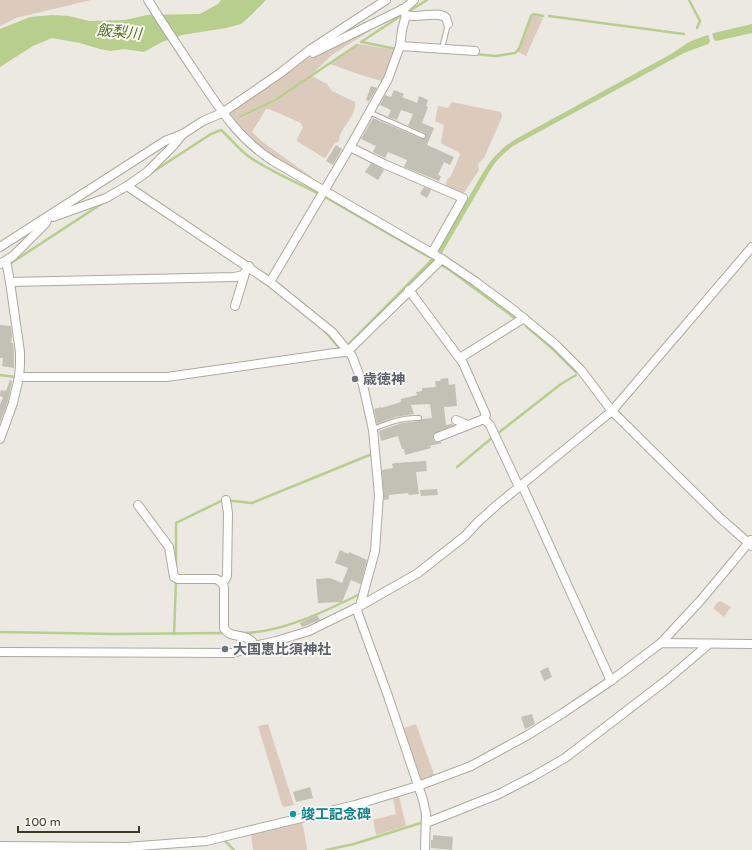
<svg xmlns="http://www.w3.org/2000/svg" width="752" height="850" font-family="'Varela Round','Noto Sans JP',sans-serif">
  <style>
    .green { fill: #dccbbc }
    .water { fill: #b7ce8d }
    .pier { fill: #ece9e2 }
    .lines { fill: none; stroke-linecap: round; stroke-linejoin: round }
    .stream { stroke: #b7ce8d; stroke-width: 2.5 }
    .building { fill: #c3c0b5 }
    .lane-casing { stroke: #adaa9d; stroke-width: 6 }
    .street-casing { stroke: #adaa9d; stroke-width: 10 }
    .lane { stroke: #fff; stroke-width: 4 }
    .street { stroke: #fff; stroke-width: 8 }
    .worship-dot { fill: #6b7280; stroke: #f8f6f3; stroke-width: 1.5 }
    .culture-dot { fill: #0f9aa8; stroke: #f8f6f3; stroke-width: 1.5 }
    .labels { text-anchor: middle; stroke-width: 4; stroke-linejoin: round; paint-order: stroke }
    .worship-label { font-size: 14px; font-weight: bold; fill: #5b616d; stroke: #f8f6f3; text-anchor: start }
    .culture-label { font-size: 14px; font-weight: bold; fill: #0d838f; stroke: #f8f6f3; text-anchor: start }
    .water-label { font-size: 15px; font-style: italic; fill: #567520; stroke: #f8f6f3 }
  </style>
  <rect width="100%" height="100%" fill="#ece9e2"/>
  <!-- green -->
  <g class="green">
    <polygon points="0,0 91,0 16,18 0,26"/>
    <polygon points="534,15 543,18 526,56 518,52 531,17"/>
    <path d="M392,17L332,55L311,75L274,99L239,117L240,119L276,100L312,76L327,84L332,91L355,102C357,114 344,125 340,135C339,137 340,139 339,141L334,144L326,157L324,158L297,141V139L303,127L301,123L269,109H266L252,132L264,143L313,178C295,171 267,155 253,142C245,134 238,125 230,116L231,112L303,61Z"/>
    <polygon points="359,44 396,50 382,81 361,75 330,64"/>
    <polygon points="452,102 501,112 502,117 484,158 478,164 479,170 463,194 445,186 447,180 451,176 460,155 458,152 442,144 441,142 444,125 435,121 438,106 448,108"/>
    <polygon points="721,601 731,607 724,617 714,609 714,607 718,602"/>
    <polygon points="268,724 294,805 284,807 282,805 258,726"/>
    <polygon points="416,724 435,777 420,782 402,729"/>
    <polygon points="399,796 406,826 376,835 373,820 396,814 393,798"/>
    <polygon points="301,821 304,830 307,850 253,850 251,834"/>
  </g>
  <!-- water -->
  <g class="water">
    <polygon points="221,0 266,0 247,19 241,24 226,28 182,35 162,42 144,52 124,49 111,51 100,49 80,43 52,38 33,46 0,67 0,29 30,17 52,15 69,16 89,21 125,20 147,15 200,14 218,4"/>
    <path d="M752,24V33L716,41L684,53L513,146C505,152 498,159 492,167L442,253L436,261L349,346L347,344L428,262C443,241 456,219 469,197C483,173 490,156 514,140L671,54L689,42L702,37L714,33Z"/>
  </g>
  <!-- pier -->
  <polygon class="pier" points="713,31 712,33 714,40 717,42 708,45 710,41 708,34 706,33"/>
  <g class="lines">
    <!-- stream -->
    <g class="stream">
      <polyline points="689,0 700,21 697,28"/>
      <polyline points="408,12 427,0"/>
      <polyline points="549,16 684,34"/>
      <polyline points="361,42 402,15"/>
      <polyline points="362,42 396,49"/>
      <polyline points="474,54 496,56 515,53 519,49 531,16 534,14 543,16"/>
      <polyline points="240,117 275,100 357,45"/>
      <path d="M151,173L211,134L221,130C230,138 238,148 248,156C269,171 296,182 319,194"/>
      <polyline points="325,197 429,257"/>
      <polyline points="11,263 106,201"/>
      <polyline points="440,264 451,271 516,319"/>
      <polyline points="526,326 555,351 576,372"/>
      <polyline points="324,330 340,349"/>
      <polyline points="0,375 15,377"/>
      <polyline points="497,434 561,384 576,375"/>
      <polyline points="457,467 493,437"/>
      <polyline points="176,566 176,523 223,500 252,503 372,454"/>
      <polyline points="0,632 115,634 225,633"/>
      <path d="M242,633C281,633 326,611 360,594"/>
      <polyline points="174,634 176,581"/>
      <polyline points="224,840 234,850"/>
      <polyline points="326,850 354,844 424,822"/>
    </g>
  </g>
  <!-- building -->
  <g class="building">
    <polygon points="371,86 377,88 369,101 366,100"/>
    <polygon points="394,90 404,94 402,97 417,103 419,96 428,100 426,106 428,107 422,123 434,128 427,145 454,157 450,165 444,162 438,175 441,176 439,181 404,167 407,160 388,152 385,158 373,152 376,146 361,139 373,118 422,139 426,138 426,135 425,133 408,126 413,114 401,110 397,120 388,117 391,110 380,105 385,95 391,97"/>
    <polygon points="336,145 342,149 333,165 326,161"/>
    <polygon points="371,163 384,170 378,180 365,172"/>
    <polygon points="424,187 431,190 427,198 420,194"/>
    <polygon points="0,325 11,326 12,336 11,343 13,343 14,352 14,368 2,366 3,358 0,358"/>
    <polygon points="448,378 449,385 455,384 457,406 444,407 446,425 451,424 454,425 434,434 433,439 434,441 438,442 441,442 442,443 430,446 431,448 405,455 404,449 402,449 398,436 381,441 379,431 402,423 419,421 422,419 432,418 430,404 411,405 414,414 395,417 377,424 374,409 381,407 381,408 401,402 401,399 417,395 416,392 422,391 422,388 436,387 435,381 441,381 440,379"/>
    <polygon points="10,380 12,381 8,401 0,423 0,405 3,397 0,396 0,394 1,390 6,391"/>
    <polygon points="426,461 427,471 416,472 419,494 409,495 408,493 389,495 389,499 384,500 382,470 393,468 392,464 395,463"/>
    <polygon points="437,489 438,495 421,496 420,490"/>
    <polygon points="340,550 348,554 349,552 367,560 361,583 360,584 351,580 342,602 318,603 316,579 330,578 342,583 348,568 335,563"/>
    <polygon points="317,615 320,620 302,627 300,623"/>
    <polygon points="548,667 552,677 544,681 540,671"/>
    <polygon points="532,714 535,724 525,729 521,717"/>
    <polygon points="310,787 313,798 296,802 293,792"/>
    <polygon points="433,835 453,837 452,850 431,848 431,840 433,840"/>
  </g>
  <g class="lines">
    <!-- lane casing -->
    <g class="lane-casing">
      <g id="lane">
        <polyline points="442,48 448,24"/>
        <polyline points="369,112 423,136"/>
        <path d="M373,429C388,423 403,417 419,418"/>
      </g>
    </g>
    <!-- street casing -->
    <g class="street-casing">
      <g id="street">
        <path d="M148,0C163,24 179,48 195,72C219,107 236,137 273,161L442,259L476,282L515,311L555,344L581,370L612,411L720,518L752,546"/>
        <path d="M406,15C417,19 439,10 446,18L448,24"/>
        <polyline points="400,46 475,51"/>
        <polyline points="313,53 405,8 414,0"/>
        <polyline points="350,147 384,164 463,198 432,253"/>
        <polyline points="127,186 270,282 332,332 352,356 363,385 373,430 379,495 375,551 360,606"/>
        <polyline points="53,217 106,198 127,186 147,172 173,146 182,135"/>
        <polyline points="0,247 165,141 183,134 203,121 222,113 279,74 311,49 386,0"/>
        <polyline points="0,264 13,256 46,223 47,220"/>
        <polyline points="10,282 235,277 243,275 249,266"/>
        <polyline points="270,282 350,147 388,79 400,46 402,30 406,15 402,9"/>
        <polyline points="409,290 463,363 486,415 484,419"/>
        <polyline points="235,306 245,273"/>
        <polyline points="460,358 524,318"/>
        <polyline points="19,377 167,377 335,353 347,352 442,259"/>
        <polyline points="456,420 468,425"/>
        <polyline points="438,437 484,419 490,425 519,487"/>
        <polyline points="0,439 13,403 19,377 20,365 20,352 10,282 6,261"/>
        <polyline points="522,485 611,681"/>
        <path d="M138,505L169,547L174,577L178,579H216C221,581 224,584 224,589V628C231,641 247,630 255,646"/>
        <polyline points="223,583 227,576 228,513 226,500"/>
        <polyline points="356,608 388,696 423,800 426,814 425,850"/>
        <polyline points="661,643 701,600 751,540"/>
        <polyline points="0,652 233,653 255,646 276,641 309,631 360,606 418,573 465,536 478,522 498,504 612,411 752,247"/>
        <polyline points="426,823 499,794 532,777 565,758 668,679 709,644"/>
        <polyline points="0,846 126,847 206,841 355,805 418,786 471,766 528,735 563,713 612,680 661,643 752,644"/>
      </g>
    </g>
    <!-- lane -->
    <use href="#lane" class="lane"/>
    <!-- street -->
    <use href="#street" class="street"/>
  </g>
  <!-- markers -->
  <g class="worship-dot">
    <circle cx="355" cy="379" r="4"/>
    <circle cx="225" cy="649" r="4"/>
  </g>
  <circle class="culture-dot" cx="293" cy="814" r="4"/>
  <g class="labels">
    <!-- worship labels -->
    <g class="worship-label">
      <text x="363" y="384">歳徳神</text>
      <text x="233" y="654">大国恵比須神社</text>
    </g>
    <!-- culture labels -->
    <g class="culture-label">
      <text x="301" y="819">竣工記念碑</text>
    </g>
    <!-- water labels -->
    <g class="water-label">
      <text transform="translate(119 32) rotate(5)" y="5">飯梨川</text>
    </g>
  </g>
  <!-- scale -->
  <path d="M18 826v6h121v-6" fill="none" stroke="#3c3a23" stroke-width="2"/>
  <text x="24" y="826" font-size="12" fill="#3c3a23" stroke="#f8f6f3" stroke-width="3" paint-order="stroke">100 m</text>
</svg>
